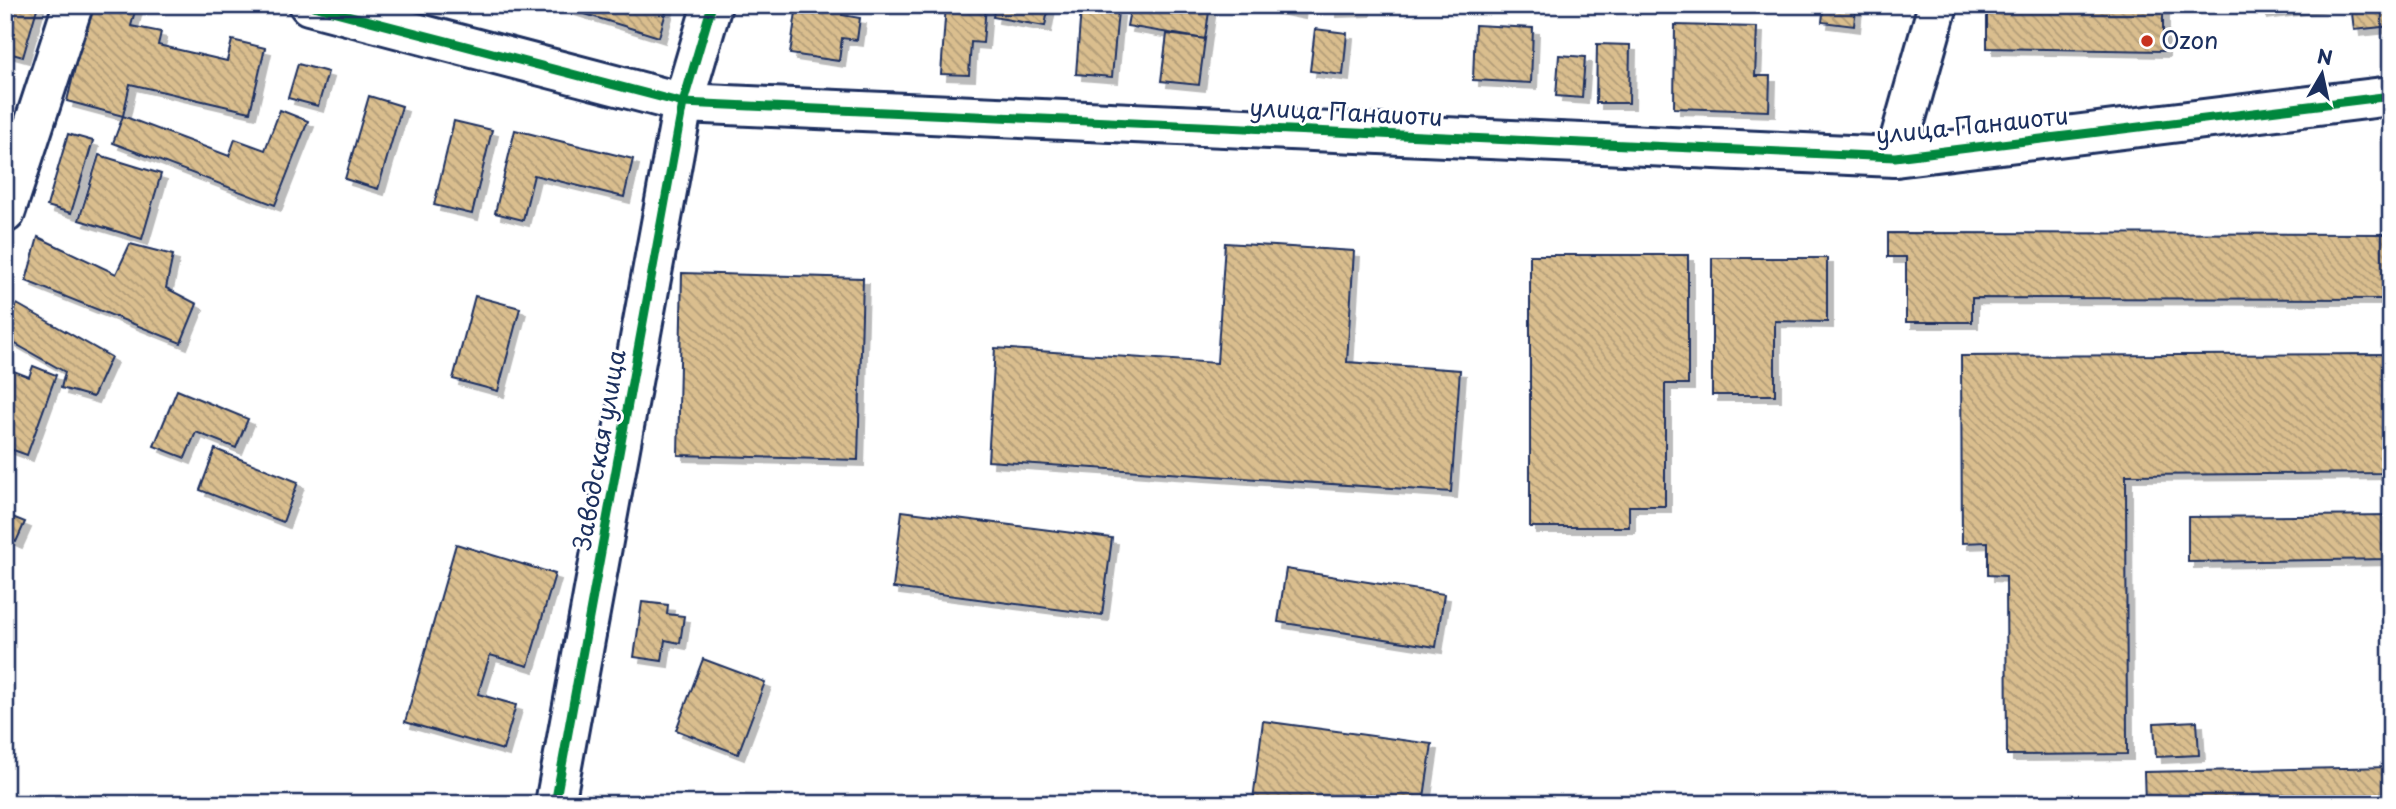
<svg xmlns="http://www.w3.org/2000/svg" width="2396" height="809" font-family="'Playpen Sans',sans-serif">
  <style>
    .building { fill: url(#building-back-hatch); stroke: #1b2f5e; stroke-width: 2; filter: url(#shadow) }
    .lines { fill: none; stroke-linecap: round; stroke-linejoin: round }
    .street-casing { stroke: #1b2f5e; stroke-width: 44 }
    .secondary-casing { stroke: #1b2f5e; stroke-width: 44 }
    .street { stroke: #fff; stroke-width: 38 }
    .secondary { stroke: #fff; stroke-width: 38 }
    .cycleway-casing { stroke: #fff; stroke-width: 13 }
    .cycleway { stroke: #00873e; stroke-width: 9 }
    .poi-dot { fill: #c8321e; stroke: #fff; stroke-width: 2.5 }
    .labels { text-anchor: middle; stroke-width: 6; stroke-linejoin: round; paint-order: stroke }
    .poi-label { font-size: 24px; fill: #1b2f5e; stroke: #fff; text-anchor: start }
    .street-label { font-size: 24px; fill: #1b2f5e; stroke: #fff }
  </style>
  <defs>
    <pattern id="building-back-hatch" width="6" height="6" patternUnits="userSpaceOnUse" patternTransform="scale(1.75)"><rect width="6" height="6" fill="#dabe8e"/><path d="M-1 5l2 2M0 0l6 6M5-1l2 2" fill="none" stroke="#b09b77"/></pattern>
    <filter id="shadow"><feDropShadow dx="6" dy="6" stdDeviation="0" flood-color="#0004"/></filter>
  </defs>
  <rect width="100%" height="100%" fill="#fff"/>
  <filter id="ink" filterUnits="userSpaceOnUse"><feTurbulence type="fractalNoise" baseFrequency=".0143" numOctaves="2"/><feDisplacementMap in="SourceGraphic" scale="14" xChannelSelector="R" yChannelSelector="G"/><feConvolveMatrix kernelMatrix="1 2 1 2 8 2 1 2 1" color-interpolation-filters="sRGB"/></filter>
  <g filter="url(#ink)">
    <!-- building -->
    <g class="building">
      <polygon points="5,5 38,5 23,57 5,52"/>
      <polygon points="90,5 126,5 136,7 131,26 161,32 158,45 227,61 232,40 265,48 250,112 130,84 123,116 67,101"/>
      <polygon points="556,5 668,5 659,37"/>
      <polygon points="797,5 843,5 842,15 860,18 857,40 842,38 839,61 790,54"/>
      <polygon points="946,5 986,5 983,43 971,42 969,75 941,74"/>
      <polygon points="995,5 1049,5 1045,26 993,17"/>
      <polygon points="1131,5 1210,5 1205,39 1127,26"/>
      <polygon points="1259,5 1300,5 1299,13"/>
      <polygon points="1330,5 1364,5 1364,10 1330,11"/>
      <polygon points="1824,5 1856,5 1854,26 1822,22"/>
      <polygon points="1987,5 2163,5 2163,51 1987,48"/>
      <polygon points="2260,5 2323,5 2261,13"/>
      <polygon points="2351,5 2391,5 2391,26 2354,30"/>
      <polygon points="1081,8 1118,11 1112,77 1076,74"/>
      <polygon points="1475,25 1533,28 1531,83 1473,80"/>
      <polygon points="1675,25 1757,27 1755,76 1770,76 1769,111 1674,108"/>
      <polygon points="1315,29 1347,33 1343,75 1310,71"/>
      <polygon points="1167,34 1205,39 1199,85 1161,81"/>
      <polygon points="1597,44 1630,45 1629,103 1596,103"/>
      <polygon points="1559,55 1585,57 1582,98 1556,96"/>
      <polygon points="298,64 328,72 318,106 288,98"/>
      <polygon points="369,96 402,106 378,189 345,179"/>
      <polygon points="280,110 308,121 275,205 113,143 123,116 229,156 235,139 265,150"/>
      <polygon points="454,121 492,130 472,214 434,205"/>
      <polygon points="515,130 633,159 624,197 534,175 523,220 495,213"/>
      <polygon points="68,134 93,141 71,213 47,206"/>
      <polygon points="99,155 161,174 142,239 79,220"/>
      <polygon points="1888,233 2391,234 2391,299 1972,298 1972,322 1906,322 1906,257 1888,257"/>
      <polygon points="38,237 116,274 130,244 173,255 166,288 197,304 181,343 26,281"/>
      <polygon points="1225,243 1354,251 1347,362 1460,370 1451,492 988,461 995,348 1217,363"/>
      <polygon points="1530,255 1688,255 1688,384 1665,384 1665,506 1629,506 1629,527 1530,527"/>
      <polygon points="1712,258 1827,258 1827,322 1775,321 1775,395 1712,395"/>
      <polygon points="682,273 863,278 858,460 678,455"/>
      <polygon points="475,296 520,308 498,391 453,379"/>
      <polygon points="17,304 111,357 93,397 61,388 65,372 5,338 5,332"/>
      <polygon points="2391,354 2391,473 2126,475 2127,754 2007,755 2006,576 1988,575 1988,542 1962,543 1961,356"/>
      <polygon points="33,366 56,375 27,455 5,447 5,380 11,370 29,377"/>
      <polygon points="177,390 248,419 236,448 196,432 185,458 154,446"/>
      <polygon points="215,449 298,482 283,522 200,490"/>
      <polygon points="902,511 1112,538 1102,615 893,588"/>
      <polygon points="5,514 25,522 16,542 5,537"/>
      <polygon points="2391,515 2391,559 2188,562 2188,517"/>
      <polygon points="456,544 555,574 528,666 490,655 478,694 516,705 503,750 405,722"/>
      <polygon points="1286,569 1444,594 1436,647 1278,622"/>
      <polygon points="642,602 668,605 667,614 684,616 680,643 665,640 662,661 634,657"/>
      <polygon points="703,659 765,682 738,754 676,730"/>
      <polygon points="1263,721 1432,744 1423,804 1281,804 1253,800"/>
      <polygon points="2197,721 2199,755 2156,757 2154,723"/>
      <polygon points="2391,767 2391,804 2145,804 2144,772"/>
    </g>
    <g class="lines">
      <!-- street casing -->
      <g class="street-casing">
        <g id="street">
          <polyline points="1895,157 1938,5"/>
          <polyline points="5,213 73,5"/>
          <polyline points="555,804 683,103 712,5"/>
        </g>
      </g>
      <!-- secondary casing -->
      <g class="secondary-casing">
        <polyline id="secondary" points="309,5 683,103 1895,157 2391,96"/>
      </g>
      <!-- street -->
      <use href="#street" class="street"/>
      <!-- secondary -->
      <use href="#secondary" class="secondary"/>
      <!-- cycleway casing -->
      <g class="cycleway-casing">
        <g id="cycleway">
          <polyline points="309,5 683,103 1895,157 2391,96"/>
          <polyline points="555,804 683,103 712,5"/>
        </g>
      </g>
      <!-- cycleway -->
      <use href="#cycleway" class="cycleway"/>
    </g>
  </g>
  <!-- markers -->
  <circle class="poi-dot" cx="2147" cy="41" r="7"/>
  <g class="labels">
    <!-- poi labels -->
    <g class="poi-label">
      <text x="2161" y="49">Ozon</text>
    </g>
    <!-- street labels -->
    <g class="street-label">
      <text transform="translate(1346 113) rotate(3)" y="8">улица Панаиоти</text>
      <text transform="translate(1972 126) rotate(-6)" y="8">улица Панаиоти</text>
      <text transform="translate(600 450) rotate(-80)" y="8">Заводская улица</text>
    </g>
  </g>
  <!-- margin -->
  <rect width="2396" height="809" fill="none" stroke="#fff" stroke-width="28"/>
  <rect x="14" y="14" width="2368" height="781" fill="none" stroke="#1b2f5e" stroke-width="2.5" filter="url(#ink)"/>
  <!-- north arrow -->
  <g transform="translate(2322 74) rotate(9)" stroke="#ffffff" stroke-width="5" paint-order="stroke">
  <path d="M0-5L12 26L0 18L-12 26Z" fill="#1b2f5e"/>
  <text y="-10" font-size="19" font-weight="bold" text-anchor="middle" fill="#1b2f5e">N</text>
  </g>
</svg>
